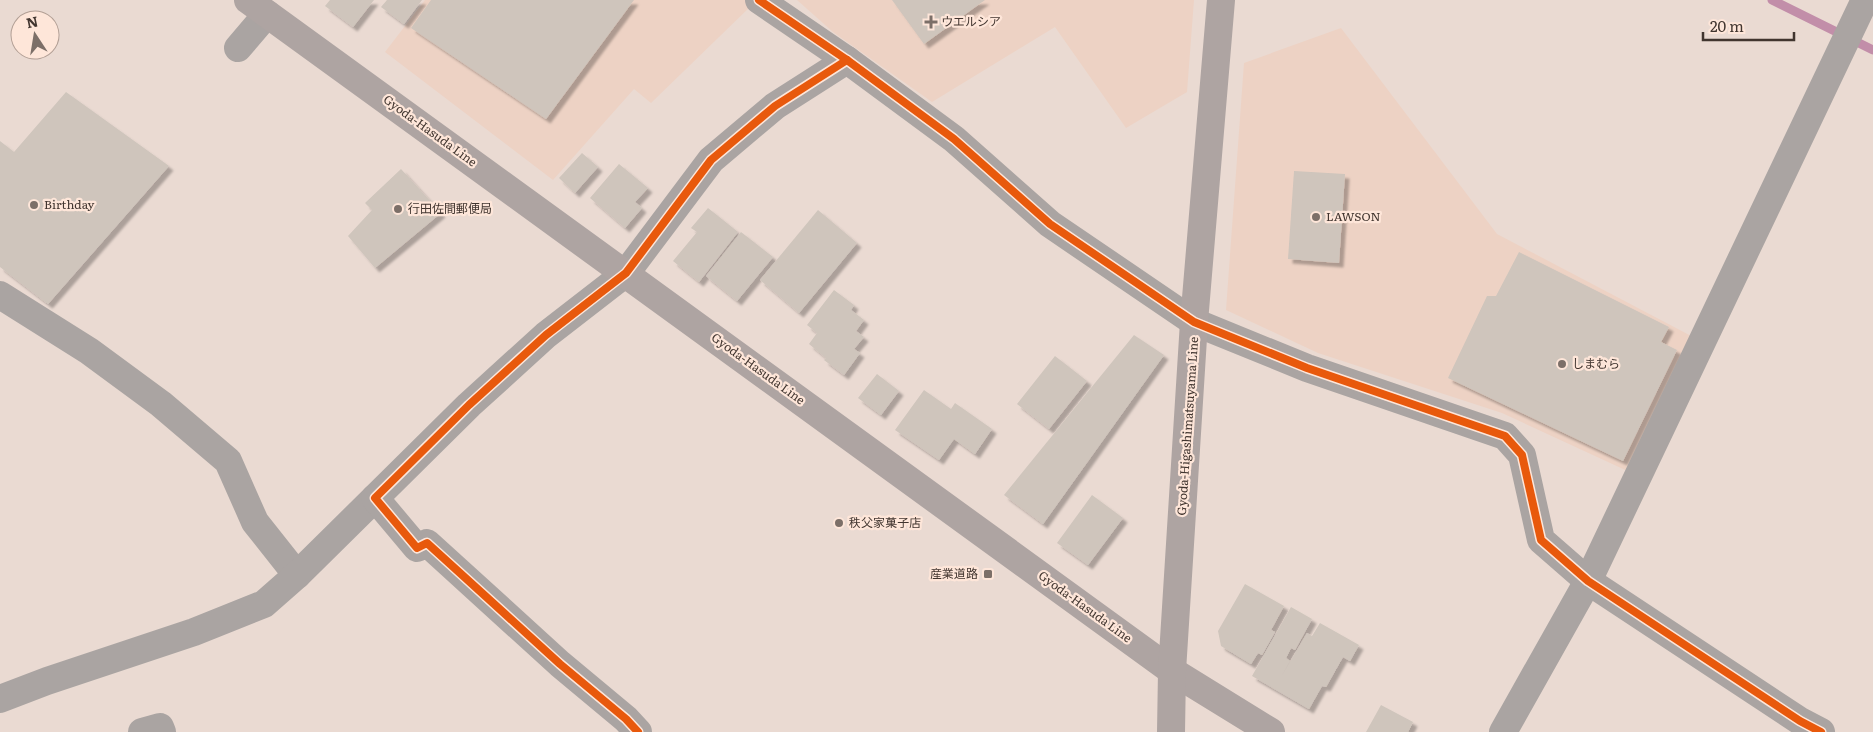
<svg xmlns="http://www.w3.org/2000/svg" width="1873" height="732" font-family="Literata,'Noto Sans JP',serif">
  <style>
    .built { fill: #edd2c4 }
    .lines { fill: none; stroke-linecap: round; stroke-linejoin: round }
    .stream { stroke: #c28ea9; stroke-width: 9 }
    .building { fill: #cfc5bc; filter: url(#shadow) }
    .minor { stroke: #aaa4a2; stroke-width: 28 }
    .major { stroke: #aea4a2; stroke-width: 28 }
    .cycleway-casing { stroke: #fee6d9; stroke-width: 11 }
    .cycleway { stroke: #e8590c; stroke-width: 8 }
    .poi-dot { fill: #7c6f68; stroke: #fee6d9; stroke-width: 2 }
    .labels { text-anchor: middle; stroke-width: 4.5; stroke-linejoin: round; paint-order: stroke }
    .poi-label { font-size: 12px; fill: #41352f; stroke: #fee6d9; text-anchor: start }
    .street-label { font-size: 12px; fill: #41352f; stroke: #fee6d9 }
  </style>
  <defs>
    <filter id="shadow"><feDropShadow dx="4.5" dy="4.5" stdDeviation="1" flood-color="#0004"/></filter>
  </defs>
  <rect width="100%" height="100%" fill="#eadad2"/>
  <!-- built -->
  <g class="built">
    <polygon points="425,0 745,0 752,5 651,103 634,89 553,180 385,52"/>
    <polygon points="797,0 1194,0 1187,92 1126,128 1055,27 932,102 833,32"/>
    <polygon points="1341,28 1497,234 1697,339 1634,474 1502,413 1318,353 1226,310 1244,63"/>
  </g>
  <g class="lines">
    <!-- stream -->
    <polyline class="stream" points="1772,0 1873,50"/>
  </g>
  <!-- building -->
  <g class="building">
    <polygon points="330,0 374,0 353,27 325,6"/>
    <polygon points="387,0 422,0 404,24 381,7"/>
    <polygon points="431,0 634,0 546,119 411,28"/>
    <polygon points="892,0 985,0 924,44"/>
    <polygon points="66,92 169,166 48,304 0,267 0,141 14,152"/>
    <polygon points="582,153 598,167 575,193 559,178"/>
    <polygon points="619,164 648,188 635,202 642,208 625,228 590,198"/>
    <polygon points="401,169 441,213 375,268 348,236 372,210 365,203"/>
    <polygon points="1294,171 1345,174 1339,263 1288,259"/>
    <polygon points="708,208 738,232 699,282 673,261 697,232 691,228"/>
    <polygon points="818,210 857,243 799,313 760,280"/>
    <polygon points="741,232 773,257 737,301 706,276"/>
    <polygon points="1519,252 1669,327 1661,342 1677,350 1623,461 1448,378 1487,296 1496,296"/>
    <polygon points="834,290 854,305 851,310 864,320 856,331 864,337 854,349 860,353 844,375 824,360 826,358 809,344 817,333 807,325"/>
    <polygon points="1134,335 1164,355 1043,524 1004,495"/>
    <polygon points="1055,356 1087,381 1049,429 1017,404"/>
    <polygon points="877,374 899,391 881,415 858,398"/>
    <polygon points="924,390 951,409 955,403 992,429 975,454 954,439 939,460 895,430"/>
    <polygon points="1092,495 1123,518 1088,565 1057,543"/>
    <polygon points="1245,584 1284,606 1271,630 1275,632 1262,655 1258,653 1251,664 1221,646 1218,631"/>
    <polygon points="1291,607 1312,619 1295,650 1291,648 1286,658 1290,661 1281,677 1307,633 1312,636 1320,623 1359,645 1350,661 1343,657 1326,687 1322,686 1309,709 1252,676"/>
    <polygon points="1381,705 1413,722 1408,732 1366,732"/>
  </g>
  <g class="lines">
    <!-- minor -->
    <g class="minor">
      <polyline points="759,0 847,60 954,139 1050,224 1194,322 1307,368 1505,436 1522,455 1541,540 1588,581 1800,721 1821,732"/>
      <polyline points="238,48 267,14"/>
      <polyline points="0,295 89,351 161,404 228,461 255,522 297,575"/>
      <polyline points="0,699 47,681 194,632 264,604 297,575 375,498"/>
      <polyline points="142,732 160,727 162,732"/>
      <polyline points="638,732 626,719 560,664 427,543 417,548 375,498 469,405 546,335 626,273 711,160 775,106 847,60"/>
      <polyline points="1503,732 1588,581 1863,4"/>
    </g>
    <!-- major -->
    <g class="major">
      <polyline points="248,0 1172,671 1271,732"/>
      <polyline points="1171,732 1172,671 1194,322 1221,0"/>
    </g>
    <!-- cycleway casing -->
    <g class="cycleway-casing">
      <g id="cycleway">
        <polyline points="759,0 847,60 954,139 1050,224 1194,322 1307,368 1505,436 1522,455 1541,540 1588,581 1800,721 1821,732"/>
        <polyline points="638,732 626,719 560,664 427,543 417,548 375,498 469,405 546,335 626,273 711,160 775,106 847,60"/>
      </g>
    </g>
    <!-- cycleway -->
    <use href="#cycleway" class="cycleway"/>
  </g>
  <!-- markers -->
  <g class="poi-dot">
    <path d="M928.5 14.5h5v5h5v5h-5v5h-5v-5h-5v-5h5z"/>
    <circle cx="34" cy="205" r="5"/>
    <circle cx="398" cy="209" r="5"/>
    <circle cx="1316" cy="217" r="5"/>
    <circle cx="1562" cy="364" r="5"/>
    <circle cx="839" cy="523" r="5"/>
    <rect x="983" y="569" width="10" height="10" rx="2.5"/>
  </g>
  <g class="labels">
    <!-- poi labels -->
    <g class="poi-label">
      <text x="941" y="26">ウエルシア</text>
      <text x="44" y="209">Birthday</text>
      <text x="408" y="213">行田佐間郵便局</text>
      <text x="1326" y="221">LAWSON</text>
      <text x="1572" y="368">しまむら</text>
      <text x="849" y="527">秩父家菓子店</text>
      <text x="978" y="578" text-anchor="end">産業道路</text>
    </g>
    <!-- street labels -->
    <g class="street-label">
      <text transform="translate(430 131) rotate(36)" y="4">Gyoda-Hasuda Line</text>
      <text transform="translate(758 369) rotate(36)" y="4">Gyoda-Hasuda Line</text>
      <text transform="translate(1188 426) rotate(-86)" y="4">Gyoda-Higashimatsuyama Line</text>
      <text transform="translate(1085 607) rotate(36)" y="4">Gyoda-Hasuda Line</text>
    </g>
  </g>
  <!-- north arrow -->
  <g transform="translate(35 35) rotate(348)"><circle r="24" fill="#fee6d9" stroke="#b29f95"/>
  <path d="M0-4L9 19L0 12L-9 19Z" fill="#7c6f68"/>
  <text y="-8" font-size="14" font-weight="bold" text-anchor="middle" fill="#41352f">N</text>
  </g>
  <!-- scale -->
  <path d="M1703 32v8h91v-8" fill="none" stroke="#41352f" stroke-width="2.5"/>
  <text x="1710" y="32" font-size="15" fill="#41352f" stroke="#fee6d9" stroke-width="4" paint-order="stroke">20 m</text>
</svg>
